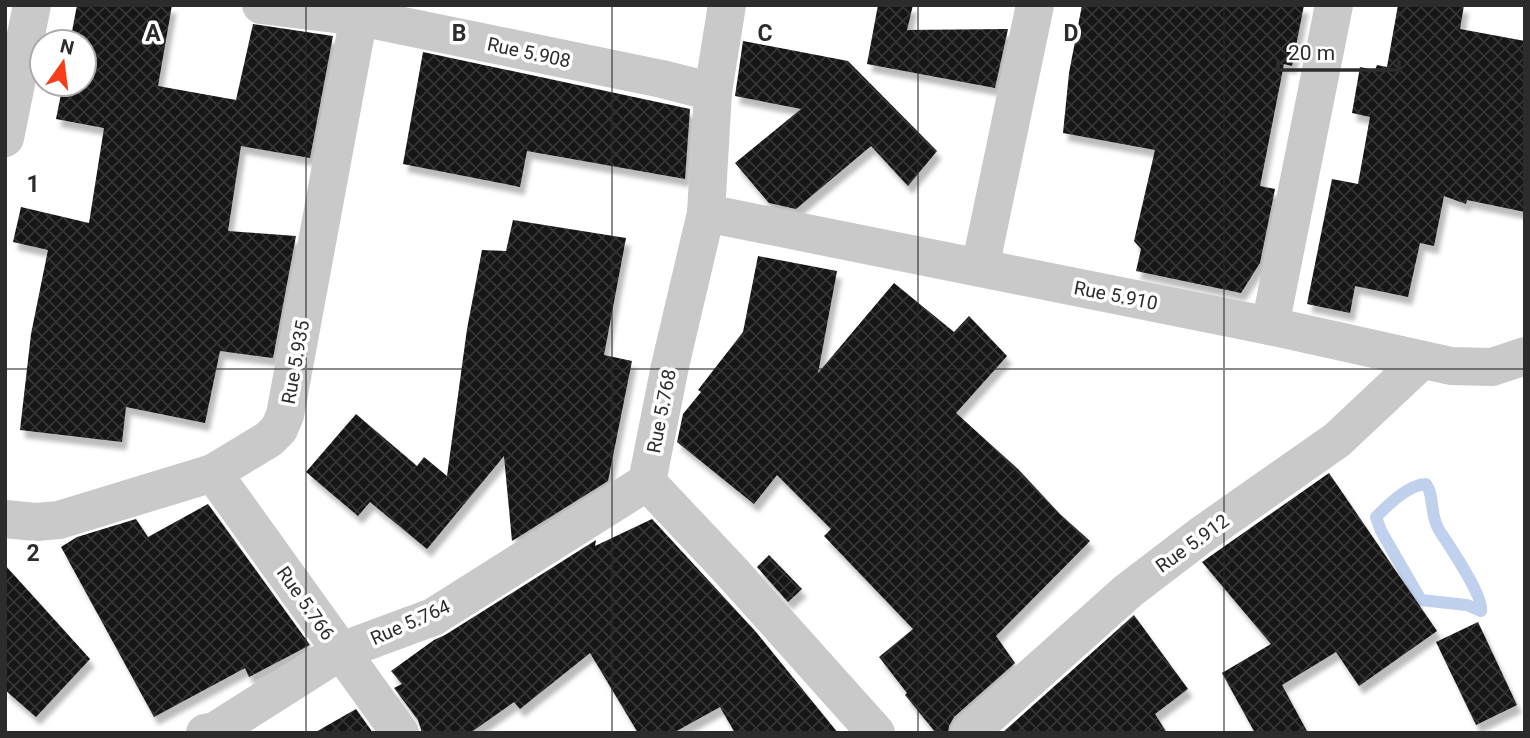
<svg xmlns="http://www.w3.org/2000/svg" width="1530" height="738" font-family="Roboto,sans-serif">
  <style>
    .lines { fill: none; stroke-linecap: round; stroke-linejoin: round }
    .stream { stroke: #c0d1ee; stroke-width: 12 }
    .building { fill: url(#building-cross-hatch); filter: url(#shadow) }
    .minor { stroke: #c9c9c9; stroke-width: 38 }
    .grid { fill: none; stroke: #2c2c2c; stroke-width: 2; stroke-opacity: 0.55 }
    .labels { text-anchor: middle; stroke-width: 7; stroke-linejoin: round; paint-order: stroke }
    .street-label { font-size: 19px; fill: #2c2c2c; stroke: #fff }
    .grid-label { font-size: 23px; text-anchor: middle; font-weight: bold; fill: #2c2c2c; stroke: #fff; stroke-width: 7; stroke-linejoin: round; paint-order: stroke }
  </style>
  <defs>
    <pattern id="building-cross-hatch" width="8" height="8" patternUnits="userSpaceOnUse" patternTransform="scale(1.75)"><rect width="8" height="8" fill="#131313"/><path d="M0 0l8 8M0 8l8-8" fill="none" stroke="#363636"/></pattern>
    <filter id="shadow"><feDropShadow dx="4.5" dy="8" stdDeviation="2" flood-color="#0004"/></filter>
  </defs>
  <rect width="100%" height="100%" fill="#fff"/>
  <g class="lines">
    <!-- stream -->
    <path class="stream" d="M1466,605L1421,600L1381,531L1376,517C1389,504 1408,485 1426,484C1435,497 1429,513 1439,530C1448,544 1484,596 1481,611L1467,605"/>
  </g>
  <!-- building -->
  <g class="building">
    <polygon points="77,5 172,5 158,86 236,100 253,24 333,36 310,158 241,146 228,231 296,236 273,358 220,351 205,423 126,407 122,442 20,430 31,334 48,250 13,242 21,207 89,223 104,128 56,119 63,84 84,84 84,42 70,42"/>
    <polygon points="878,5 913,5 907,30 1008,29 995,88 867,64"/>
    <polygon points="1082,5 1304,5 1292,66 1284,64 1260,186 1275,189 1260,263 1241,293 1136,271 1141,249 1134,241 1155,150 1063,133 1069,73"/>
    <polygon points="1398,5 1464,5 1460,29 1525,41 1525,212 1467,200 1466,204 1444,196 1434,246 1420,243 1408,297 1355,286 1350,313 1307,304 1332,179 1358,184 1370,117 1352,113 1360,67 1375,70 1377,65 1387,67"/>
    <polygon points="743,41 848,61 937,151 908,186 871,146 796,209 769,203 735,163 801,109 735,96"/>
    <polygon points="423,52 690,109 685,179 527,151 520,187 403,164"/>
    <polygon points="513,220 626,238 604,355 632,361 608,481 512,541 504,456 427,549 370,502 358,516 306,472 356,414 417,466 424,457 447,476 467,329 482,250 506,251"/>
    <polygon points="758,256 837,271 818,373 894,283 954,332 969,316 1007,356 956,413 1018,469 1060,514 1090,541 996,636 1015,663 954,717 949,726 948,733 936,733 905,695 907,693 879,657 913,629 824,536 831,529 777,475 754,504 677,442 683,414 701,392 698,390 743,332"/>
    <polygon points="1329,473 1437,631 1359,686 1336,652 1282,685 1308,733 1255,733 1222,673 1271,644 1202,562"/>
    <polygon points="208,504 310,645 249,677 245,668 154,717 61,547 77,537 136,519 148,537"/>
    <polygon points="652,519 756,632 838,733 735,733 720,707 673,733 638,733 590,653 520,709 514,702 470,733 422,733 418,720 394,688 402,684 391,671 434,640 445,635 596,540 595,546"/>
    <polygon points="769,555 802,589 788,602 757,567"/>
    <polygon points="5,565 90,659 36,717 5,690"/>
    <polygon points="1134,615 1188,689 1155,714 1167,733 1002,733"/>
    <polygon points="1478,622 1517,705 1476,725 1436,642"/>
    <polygon points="356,709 373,733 314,733"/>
  </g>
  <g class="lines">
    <!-- minor -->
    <g class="minor">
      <polyline points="261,5 359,17 662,79 713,92"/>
      <polyline points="727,5 713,92 706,213 670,366 647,482 731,571 876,733"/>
      <polyline points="5,138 32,5"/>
      <polyline points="706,213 1270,326 1451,366 1492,367 1525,356"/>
      <polyline points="980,268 1035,5"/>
      <polyline points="1270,326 1334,5"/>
      <polyline points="213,473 400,733"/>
      <polyline points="5,519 36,522 59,520 213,473 269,439 279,429 285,415 361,5"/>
      <polyline points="205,733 215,731 341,651 433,617 647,482"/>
      <polyline points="969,733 1128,591 1200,536 1337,440 1421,361"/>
    </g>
  </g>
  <!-- grid -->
  <path class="grid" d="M306,5V733M612,5V733M918,5V733M1224,5V733M5,369H1525"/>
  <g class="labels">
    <!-- street labels -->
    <g class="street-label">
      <text transform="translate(529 52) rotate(12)" y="7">Rue 5.908</text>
      <text transform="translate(1116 295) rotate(11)" y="7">Rue 5.910</text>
      <text transform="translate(295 362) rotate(-80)" y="7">Rue 5.935</text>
      <text transform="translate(661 411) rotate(-79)" y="7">Rue 5.768</text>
      <text transform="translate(1192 543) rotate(-36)" y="7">Rue 5.912</text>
      <text transform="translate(306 603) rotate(55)" y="7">Rue 5.766</text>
      <text transform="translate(410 622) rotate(-24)" y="7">Rue 5.764</text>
    </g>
  </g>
  <g class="grid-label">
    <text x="153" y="41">A</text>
    <text x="459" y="41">B</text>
    <text x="765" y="41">C</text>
    <text x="1071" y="41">D</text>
    <text x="33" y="192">1</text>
    <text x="33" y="561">2</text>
  </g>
  <!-- border -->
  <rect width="1530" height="738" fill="none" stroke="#2c2c2c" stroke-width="14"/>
  <!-- north arrow -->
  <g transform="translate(63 63) rotate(14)"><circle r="33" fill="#ffffff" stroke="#ababab" stroke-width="2"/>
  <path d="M0-5L12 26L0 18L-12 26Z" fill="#f73e19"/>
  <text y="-10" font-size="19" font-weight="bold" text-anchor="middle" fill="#2c2c2c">N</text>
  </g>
  <!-- scale -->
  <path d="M1278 60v10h121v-10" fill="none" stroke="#2c2c2c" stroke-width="3.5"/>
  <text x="1288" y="60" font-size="21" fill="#2c2c2c" stroke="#ffffff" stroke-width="5" paint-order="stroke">20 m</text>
</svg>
